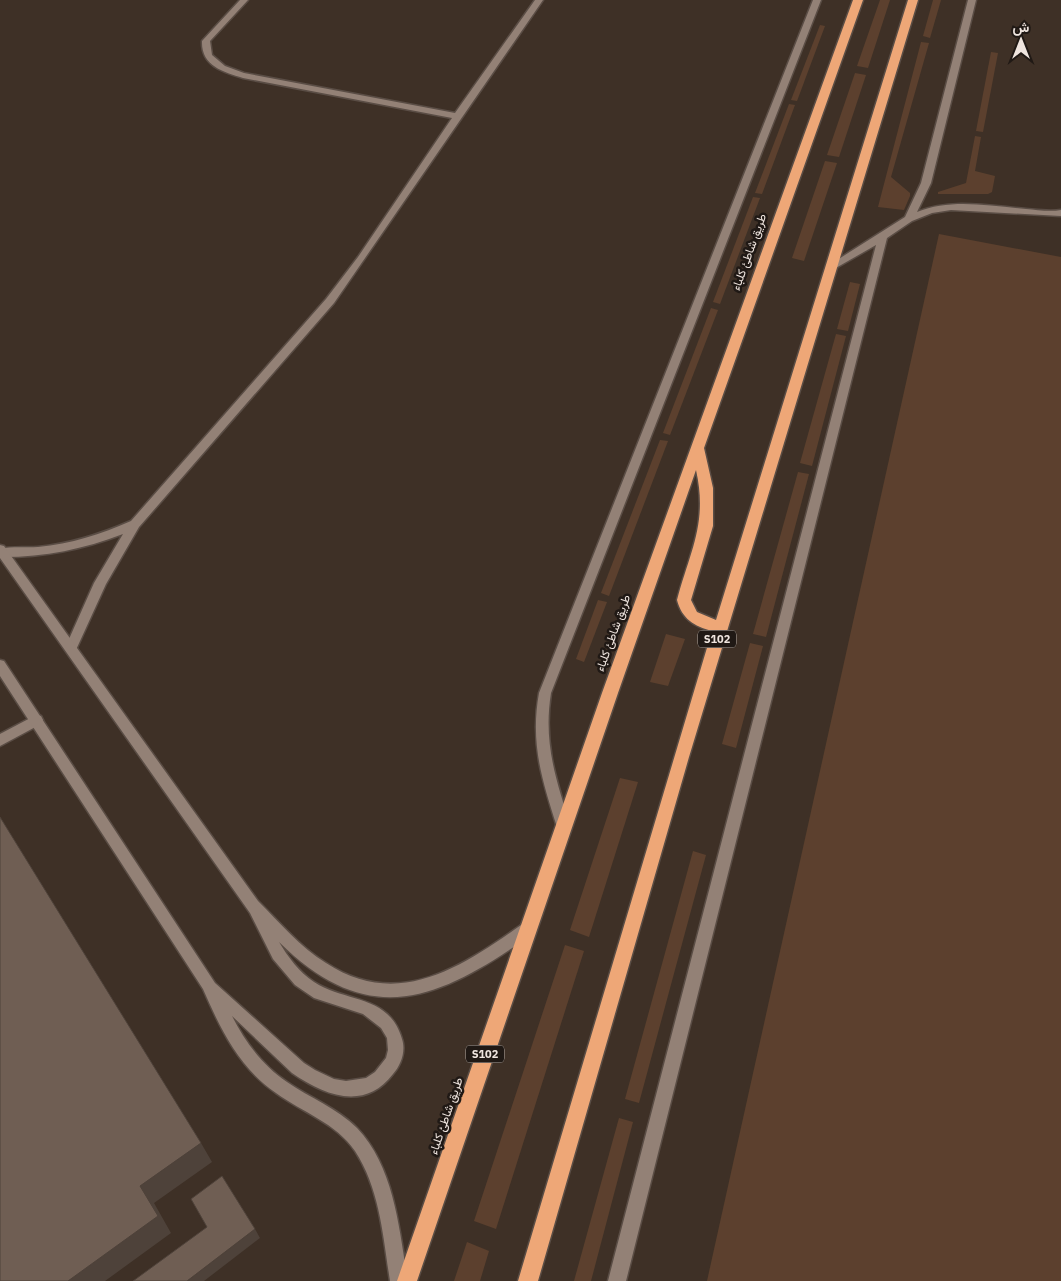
<svg xmlns="http://www.w3.org/2000/svg" width="1061" height="1281" font-family="'IBM Plex Sans',Vazirmatn,sans-serif">
  <style>
    .green { fill: #5c402e }
    .lines { fill: none; stroke-linecap: round; stroke-linejoin: round }
    .lane-casing { stroke: #5a4d45; stroke-width: 3 }
    .secondary-casing { stroke: #5a4d45; stroke-width: 3 }
    .highway-casing { stroke: #5a4d45; stroke-width: 3 }
    .lane { fill: #938176; fill-rule: evenodd }
    .secondary { fill: #938176; fill-rule: evenodd }
    .highway { fill: #eea777; fill-rule: evenodd }
    .shaded-wall { fill: #4e423a }
    .building { fill: #6f5e53; stroke: #4e423a }
    .labels { text-anchor: middle; stroke-width: 5; stroke-linejoin: round; paint-order: stroke }
    .shield { fill: #201915; stroke: #b1a8a2; stroke-width: 1 }
    .shield-label { font-size: 11px; font-weight: bold; fill: #efe5df }
    .street-label { font-size: 12px; fill: #efe5df; stroke: #201915 }
  </style>
  <rect width="100%" height="100%" fill="#3e3026"/>
  <!-- green -->
  <g class="green">
    <polygon points="880,0 890,0 868,68 857,66"/>
    <polygon points="933,0 941,0 930,38 923,36"/>
    <polygon points="820,25 825,26 797,101 791,100"/>
    <polygon points="921,42 929,43 891,177 910,193 910,196 904,210 878,207"/>
    <polygon points="991,52 998,53 983,132 976,131"/>
    <polygon points="855,73 866,75 839,157 827,155"/>
    <polygon points="789,104 795,105 762,194 755,193"/>
    <polygon points="975,136 981,137 975,171 995,176 992,192 988,194 938,194 938,192 966,183"/>
    <polygon points="825,161 837,163 804,261 792,258"/>
    <polygon points="753,197 760,198 720,304 713,302"/>
    <polygon points="939,234 1061,257 1061,1281 707,1281"/>
    <polygon points="850,282 860,284 848,331 837,329"/>
    <polygon points="711,308 718,310 670,435 663,433"/>
    <polygon points="836,334 846,336 812,466 800,463"/>
    <polygon points="660,440 668,441 609,596 601,593"/>
    <polygon points="798,472 809,474 766,637 753,634"/>
    <polygon points="598,600 607,602 584,662 576,659"/>
    <polygon points="666,634 685,639 668,686 650,682"/>
    <polygon points="750,643 763,646 736,748 722,744"/>
    <polygon points="620,778 638,782 589,937 570,930"/>
    <polygon points="693,851 706,855 639,1103 625,1099"/>
    <polygon points="565,945 584,951 496,1229 474,1221"/>
    <polygon points="619,1118 633,1122 591,1281 574,1281"/>
    <polygon points="467,1242 489,1251 480,1281 454,1281"/>
  </g>
  <g class="lines">
    <!-- lane casing -->
    <g class="lane-casing">
      <g id="lane">
        <path d="M240,0H248L210,41L212,55L225,66L244,73L455,113L535,0H543L334,303L139,527L106,584L75,652H67L65,648L94,583L123,534C84,549 45,557 3,557H0V549C12,546 26,548 38,547C71,544 101,534 131,521L326,299L358,257L452,118L243,78C223,72 201,66 202,41Z"/>
        <path d="M813,0H821L551,693C543,743 556,780 571,827L569,831L564,833L559,831L557,827C542,780 530,743 539,693Z"/>
        <path d="M968,0H976L931,183L917,212C951,198 990,206 1026,209C1037,210 1050,212 1061,210V216L951,210L932,213L912,221L887,238L626,1281H608L876,245L834,269L831,270L826,267L905,217L921,183Z"/>
        <polygon points="36,715 41,716 43,720 41,724 0,746 0,734"/>
      </g>
    </g>
    <!-- secondary casing -->
    <g class="secondary-casing">
      <path id="secondary" d="M0,545L4,546L258,901C280,923 300,947 326,963C399,1011 463,966 524,923L529,921L534,923L536,928L534,933C442,998 371,1033 279,942C288,957 299,972 314,982C346,1003 389,994 402,1039C406,1051 401,1065 393,1074C365,1111 325,1096 292,1073L232,1016C245,1042 263,1066 287,1082C310,1098 337,1108 357,1128C395,1168 399,1230 408,1281H390C383,1237 380,1189 355,1151C336,1123 302,1112 276,1093C239,1068 220,1028 203,989L0,676V660L4,661L215,983L304,1063L315,1070L334,1079L346,1081L366,1078L375,1072L386,1058L388,1050L387,1038L381,1028L363,1014L314,998L295,985L273,959L250,913L0,558Z"/>
    </g>
    <!-- highway casing -->
    <g class="highway-casing">
      <path id="highway" d="M853,0H863L704,448L713,488V526L691,600L697,612L716,620L908,0H918L689,757L538,1281H518L712,631C694,626 682,619 677,600C690,551 708,523 696,470L618,693L417,1281H397L602,693Z"/>
    </g>
    <!-- lane -->
    <use href="#lane" class="lane"/>
    <!-- secondary -->
    <use href="#secondary" class="secondary"/>
    <!-- highway -->
    <use href="#highway" class="highway"/>
  </g>
  <!-- shaded-wall -->
  <g class="shaded-wall">
    <polygon points="201,1143 212,1162 154,1203 171,1233 105,1281 68,1281 140,1186"/>
    <polygon points="255,1229 260,1238 204,1281 187,1281"/>
  </g>
  <!-- building -->
  <g class="building">
    <polygon points="0,817 201,1143 140,1186 158,1216 68,1281 0,1281"/>
    <polygon points="222,1176 255,1229 187,1281 133,1281 207,1227 191,1199"/>
  </g>
  <g class="labels">
    <!-- shield labels -->
    <g class="shield">
      <rect x="698" y="630.5" width="38" height="17" rx="4"/>
      <rect x="466" y="1045.5" width="38" height="17" rx="4"/>
    </g>
    <g class="shield-label">
      <text x="717" y="643">S102</text>
      <text x="485" y="1058">S102</text>
    </g>
    <!-- street labels -->
    <g class="street-label">
      <text transform="translate(749 252) rotate(-70)" y="4">طريق شاطئ كلباء</text>
      <text transform="translate(613 633) rotate(-70)" y="4">طريق شاطئ كلباء</text>
      <text transform="translate(446 1116) rotate(-71)" y="4">طريق شاطئ كلباء</text>
    </g>
  </g>
  <!-- north arrow -->
  <g transform="translate(1021 40)" stroke="#201915" stroke-width="4" paint-order="stroke">
  <path d="M0-4L9 19L0 12L-9 19Z" fill="#efe5df"/>
  <text y="-8" font-size="14" font-weight="bold" text-anchor="middle" fill="#efe5df">ش</text>
  </g>
</svg>
